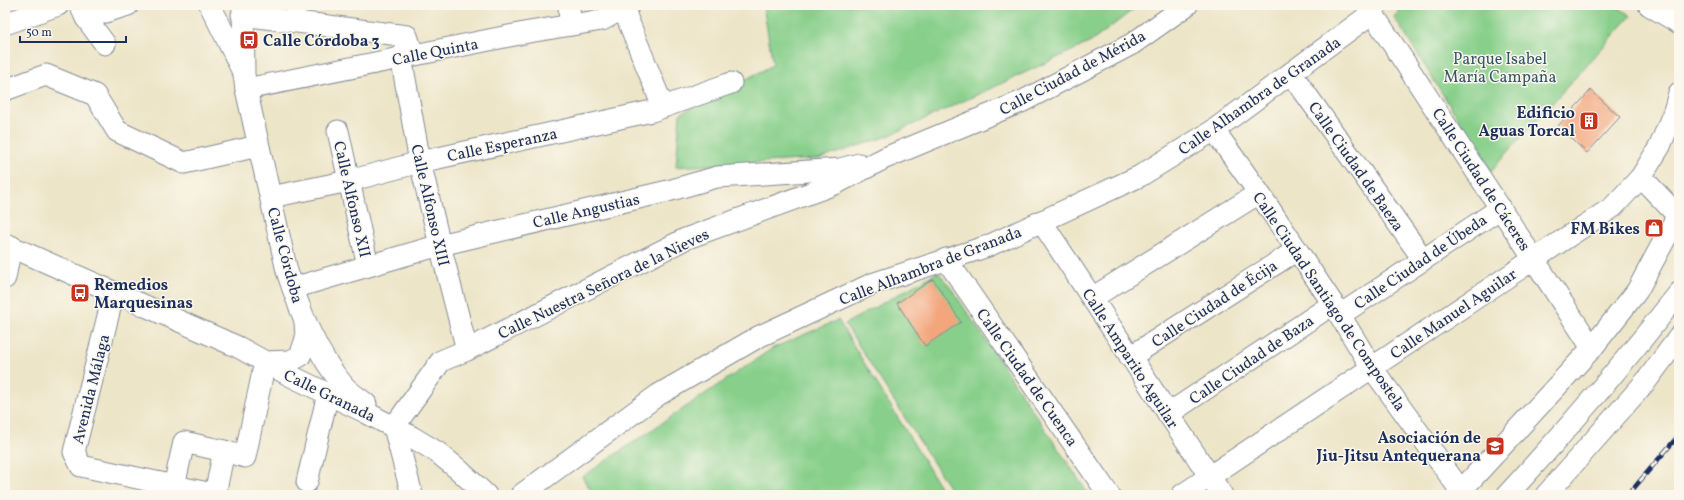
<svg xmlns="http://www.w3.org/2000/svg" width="1684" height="500" font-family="Vollkorn,serif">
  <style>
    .green { fill: #87cf8a; stroke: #517f74 }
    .building { fill: #f3a57c }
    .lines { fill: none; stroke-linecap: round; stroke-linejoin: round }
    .minor-casing { stroke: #848a93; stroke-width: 23 }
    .minor { stroke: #fff; stroke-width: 21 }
    .rail-casing { stroke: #1b2f5e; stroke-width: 4.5 }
    .rail { stroke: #fbf7ec; stroke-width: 3; stroke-dasharray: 9; stroke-linecap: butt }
    .labels { text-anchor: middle; stroke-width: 3; stroke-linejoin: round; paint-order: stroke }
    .poi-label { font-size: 16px; font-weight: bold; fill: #1b2f5e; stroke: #fbf7ec; text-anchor: end }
    .street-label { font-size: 16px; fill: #1b2f5e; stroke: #fbf7ec }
    .park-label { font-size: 16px; fill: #365769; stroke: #fbf7ec }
  </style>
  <rect width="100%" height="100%" fill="#fbf7ec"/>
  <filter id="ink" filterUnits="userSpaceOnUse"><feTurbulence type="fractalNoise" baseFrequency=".025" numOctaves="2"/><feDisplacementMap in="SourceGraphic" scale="8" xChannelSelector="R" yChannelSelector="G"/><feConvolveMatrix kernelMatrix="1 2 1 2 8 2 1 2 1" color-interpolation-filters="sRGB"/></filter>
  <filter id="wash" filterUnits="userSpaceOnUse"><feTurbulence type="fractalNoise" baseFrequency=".012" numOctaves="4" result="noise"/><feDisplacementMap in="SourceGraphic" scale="16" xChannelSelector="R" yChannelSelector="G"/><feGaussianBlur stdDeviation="0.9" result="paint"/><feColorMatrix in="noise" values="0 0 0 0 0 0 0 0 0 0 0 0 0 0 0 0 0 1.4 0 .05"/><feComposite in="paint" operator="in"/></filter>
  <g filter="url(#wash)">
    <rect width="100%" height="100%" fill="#ede5c8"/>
    <!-- green -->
    <g class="green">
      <polygon points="763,5 1139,5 1091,42 888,136 819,159 676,167 680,114 773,65"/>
      <polygon points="1404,5 1615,5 1631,16 1491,171 1394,17"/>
      <polygon points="938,272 951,288 1089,495 954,495 845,324"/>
      <polygon points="838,320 945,495 594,495 582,477 773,348"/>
    </g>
    <g id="blocks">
      <!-- building -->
      <g class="building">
        <polygon points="1591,90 1620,117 1587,153 1558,126"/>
        <polygon points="933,279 961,322 925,346 897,303"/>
      </g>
    </g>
  </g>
  <g filter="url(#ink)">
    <use href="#blocks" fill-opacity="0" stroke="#848a93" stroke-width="1"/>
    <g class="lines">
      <!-- minor casing -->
      <g class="minor-casing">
        <g id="minor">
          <polyline points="80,5 86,18 105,44"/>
          <polyline points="210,5 241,68"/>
          <path d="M243,5L244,74L246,89L287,271C300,311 316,354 344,386C350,393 359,398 366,404"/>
          <polyline points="569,5 570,25"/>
          <polyline points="620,5 623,8 663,107"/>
          <polyline points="1649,5 1679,23"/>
          <polyline points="1371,11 1592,348"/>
          <polyline points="242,15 407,36 410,45 401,57"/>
          <polyline points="86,18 128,5"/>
          <polyline points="5,24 58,5"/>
          <polyline points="401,57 420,162 440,245 467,350"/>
          <polyline points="1291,73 1423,259"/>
          <polyline points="246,89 529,32 602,20 629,5"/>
          <polyline points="5,90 46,75 95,95 117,131 184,163 258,146"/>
          <polyline points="1214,130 1259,193 1333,304 1372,368 1461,491"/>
          <polyline points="338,131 368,266"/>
          <polyline points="1641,177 1679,217"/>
          <polyline points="271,197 349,181 420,162 652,111 731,83"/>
          <polyline points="1041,221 1222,495"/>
          <polyline points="5,244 238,347 289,375 367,413 412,437 437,452 459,470 486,495"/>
          <polyline points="946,259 1109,495"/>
          <polyline points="5,278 11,246"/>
          <polyline points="293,288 440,245 668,191 717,177 840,169 859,164"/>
          <polyline points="114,292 74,452 81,466 217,495"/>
          <polyline points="1092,298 1259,193"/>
          <polyline points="1340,315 1501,208"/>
          <polyline points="1130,357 1297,250"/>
          <polyline points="1168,414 1333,304"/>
          <polyline points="394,427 441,361 467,350 685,239 835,184 885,158 1023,101 1132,44 1187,5"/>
          <polyline points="394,427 412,495"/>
          <polyline points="224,451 245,457 265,362 290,361 300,356 306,339 305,322"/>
          <polyline points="307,482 328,394"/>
          <polyline points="174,486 184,442 224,451 215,494"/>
          <polyline points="521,495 658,395 758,337 872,284 988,246 1140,176 1214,130 1364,19 1377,5"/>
          <polyline points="1182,495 1534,259 1613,207 1641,177 1660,146 1674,111 1679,93"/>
          <polyline points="1457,495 1592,348 1637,291 1679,213"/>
          <path d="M1507,495C1567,430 1625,362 1679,293"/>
          <polyline points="1546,495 1647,380 1679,337"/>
        </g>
      </g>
      <!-- minor -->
      <use href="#minor" class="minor"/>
      <!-- rail casing -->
      <g class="rail-casing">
        <polyline id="rail" points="1628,495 1679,435"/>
      </g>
      <!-- rail -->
      <use href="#rail" class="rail"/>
    </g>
  </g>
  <!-- icons -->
  <defs>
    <g id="bus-square" transform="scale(1)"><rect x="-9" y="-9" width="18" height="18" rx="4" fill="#c8321e" stroke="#fbf7ec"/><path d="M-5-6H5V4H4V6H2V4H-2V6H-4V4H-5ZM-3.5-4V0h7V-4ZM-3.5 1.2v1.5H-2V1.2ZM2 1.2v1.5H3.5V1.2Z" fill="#fff"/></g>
    <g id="building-square" transform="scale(1)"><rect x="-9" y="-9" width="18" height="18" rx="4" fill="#c8321e" stroke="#fbf7ec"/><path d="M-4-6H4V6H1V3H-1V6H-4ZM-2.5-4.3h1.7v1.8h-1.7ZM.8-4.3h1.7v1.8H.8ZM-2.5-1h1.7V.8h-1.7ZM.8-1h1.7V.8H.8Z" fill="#fff"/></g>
    <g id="shop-square" transform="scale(1)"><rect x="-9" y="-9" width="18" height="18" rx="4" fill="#c8321e" stroke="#fbf7ec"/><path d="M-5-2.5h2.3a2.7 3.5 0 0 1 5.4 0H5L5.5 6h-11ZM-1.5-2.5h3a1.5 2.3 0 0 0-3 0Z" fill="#fff"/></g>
    <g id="school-square" transform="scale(1)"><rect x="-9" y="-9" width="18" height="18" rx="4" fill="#c8321e" stroke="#fbf7ec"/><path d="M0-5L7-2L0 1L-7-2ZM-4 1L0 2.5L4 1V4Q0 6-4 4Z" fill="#fff"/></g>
  </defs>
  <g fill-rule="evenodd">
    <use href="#bus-square" x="249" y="40"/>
    <use href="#building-square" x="1589" y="121"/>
    <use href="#shop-square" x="1654" y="228"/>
    <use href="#bus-square" x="80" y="293"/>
    <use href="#school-square" x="1495" y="446"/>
  </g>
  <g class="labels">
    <!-- poi labels -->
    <g class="poi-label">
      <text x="263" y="46" text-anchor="start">Calle Córdoba 3</text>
      <text x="1575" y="118">Edificio<tspan x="1575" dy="18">Aguas Torcal</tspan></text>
      <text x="1640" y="234">FM Bikes</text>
      <text x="94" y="290" text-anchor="start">Remedios<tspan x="94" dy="18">Marquesinas</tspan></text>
      <text x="1481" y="443">Asociación de<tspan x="1481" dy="18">Jiu-Jitsu Antequerana</tspan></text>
    </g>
    <!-- street labels -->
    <g class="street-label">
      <text transform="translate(435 51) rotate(-11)" y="6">Calle Quinta</text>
      <text transform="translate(1072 72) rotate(-28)" y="6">Calle Ciudad de Mérida</text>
      <text transform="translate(1259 95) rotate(-35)" y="6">Calle Alhambra de Granada</text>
      <text transform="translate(502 144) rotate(-12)" y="6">Calle Esperanza</text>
      <text transform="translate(1357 166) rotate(55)" y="6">Calle Ciudad de Baeza</text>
      <text transform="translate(1482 179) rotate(57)" y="6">Calle Ciudad de Cáceres</text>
      <text transform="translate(353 199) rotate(77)" y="6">Calle Alfonso XII</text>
      <text transform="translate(431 205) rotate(77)" y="6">Calle Alfonso XIII</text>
      <text transform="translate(586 210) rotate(-13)" y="6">Calle Angustias</text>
      <text transform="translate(286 255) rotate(75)" y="6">Calle Córdoba</text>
      <text transform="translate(1420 261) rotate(-34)" y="6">Calle Ciudad de Úbeda</text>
      <text transform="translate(930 265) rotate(-21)" y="6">Calle Alhambra de Granada</text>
      <text transform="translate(603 283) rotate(-26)" y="6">Calle Nuestra Señora de la Nieves</text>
      <text transform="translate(1330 301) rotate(56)" y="6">Calle Ciudad Santiago de Compostela</text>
      <text transform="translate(1214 303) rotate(-33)" y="6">Calle Ciudad de Écija</text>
      <text transform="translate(1453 313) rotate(-34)" y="6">Calle Manuel Aguilar</text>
      <text transform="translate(1131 358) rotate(57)" y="6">Calle Amparito Aguilar</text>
      <text transform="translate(1251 359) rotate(-34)" y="6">Calle Ciudad de Baza</text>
      <text transform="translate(1028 377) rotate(55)" y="6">Calle Ciudad de Cuenca</text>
      <text transform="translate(90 389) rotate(-76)" y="6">Avenida Málaga</text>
      <text transform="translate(330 395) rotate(26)" y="6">Calle Granada</text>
    </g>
    <!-- park labels -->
    <g class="park-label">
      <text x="1500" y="64">Parque Isabel<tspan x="1500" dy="18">María Campaña</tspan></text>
    </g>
  </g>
  <!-- margin -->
  <rect width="1684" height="500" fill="none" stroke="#fbf7ec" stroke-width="20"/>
  <!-- scale -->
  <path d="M20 36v6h106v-6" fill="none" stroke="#1b2f5e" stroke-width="2"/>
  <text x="26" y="36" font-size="12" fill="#1b2f5e" stroke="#fbf7ec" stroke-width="3" paint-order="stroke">50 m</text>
</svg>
